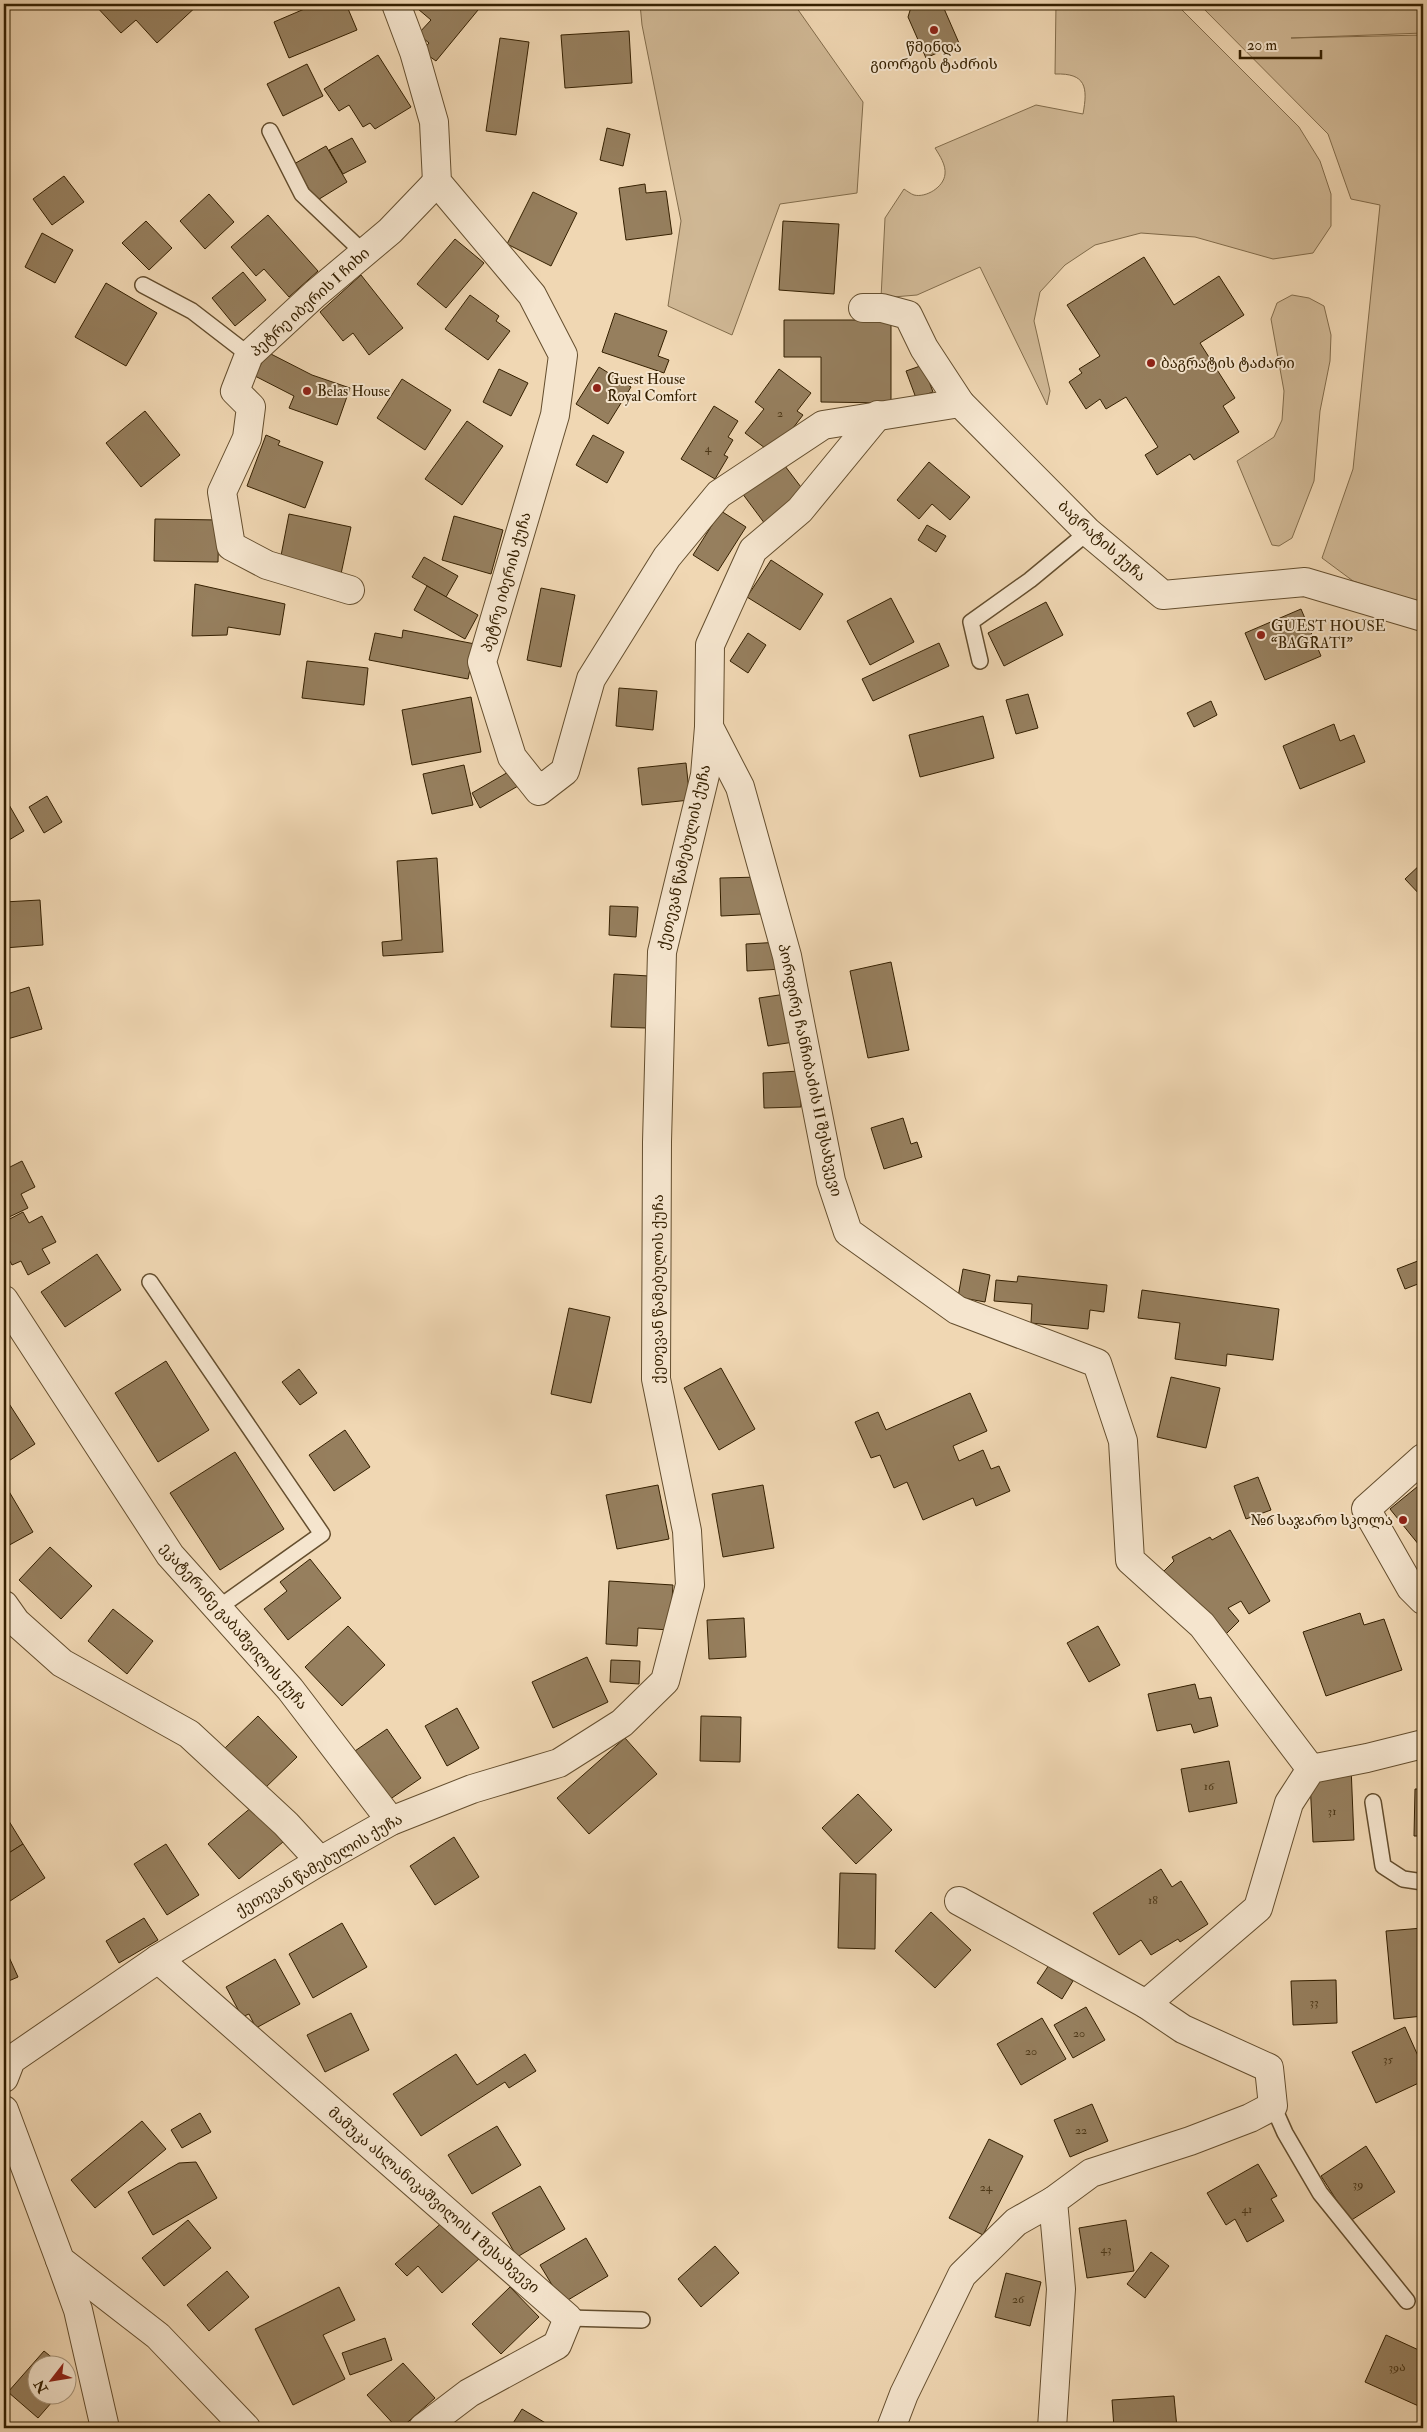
<svg xmlns="http://www.w3.org/2000/svg" width="1427" height="2432" font-family="'IM FELL Double Pica','Noto Serif Georgian',serif">
  <style>
    .green { fill: #d0b895; stroke: #826c4b }
    .building { fill: #967f5e; stroke: #352001 }
    .lines { fill: none; stroke-linecap: round; stroke-linejoin: round }
    .service-casing { stroke: #644e2e; stroke-width: 18 }
    .minor-casing { stroke: #644e2e; stroke-width: 30 }
    .tertiary-casing { stroke: #644e2e; stroke-width: 30 }
    .service { stroke: #f5e5ce; stroke-width: 15 }
    .minor { stroke: #f5e5ce; stroke-width: 28 }
    .tertiary { stroke: #f5e5ce; stroke-width: 28 }
    .poi-dot { fill: #8f2418; stroke: #f5e5ce; stroke-width: 2 }
    .labels { text-anchor: middle; stroke-width: 4; stroke-linejoin: round; paint-order: stroke }
    .number-label { font-size: 12px; fill: #4d3818 }
    .poi-label { font-size: 15px; fill: #352001; stroke: #f5e5ce; text-anchor: start }
    .street-label { font-size: 15px; fill: #352001; stroke: #f5e5ce }
  </style>
  <rect width="100%" height="100%" fill="#f0d7b3"/>
  <filter id="stains"><feTurbulence type="fractalNoise" baseFrequency=".004" numOctaves="4"/><feColorMatrix values="0 0 0 0 .2 0 0 0 0 .09 0 0 0 0 .02 0 0 0 .5 -.17"/></filter>
  <radialGradient id="worn" r=".72"><stop offset=".6" stop-color="#630" stop-opacity="0"/><stop offset="1" stop-color="#630" stop-opacity=".3"/></radialGradient>
  <!-- green -->
  <g class="green">
    <polygon points="640,4 794,4 863,102 857,193 780,204 732,335 668,306 681,221 642,25"/>
    <path d="M1056,4H1176L1299,127L1320,161L1331,194V226L1313,253L1273,259L1195,237L1141,233L1095,245L1065,265L1040,292L1034,321L1050,391L1047,405L980,267L917,295L881,298L885,218L904,189C907,191 911,194 914,195C926,198 944,187 945,174C946,165 940,156 935,148L1036,105L1083,114C1088,87 1086,73 1055,74Z"/>
    <polygon points="1199,4 1423,4 1423,33 1291,38 1423,35 1423,604 1353,581 1322,558 1353,469 1380,205 1351,199 1328,134"/>
    <polygon points="1292,295 1309,298 1324,306 1331,335 1330,361 1320,411 1314,481 1292,538 1279,546 1272,545 1237,461 1274,437 1282,420 1284,391 1271,319 1277,303"/>
  </g>
  <!-- building -->
  <g class="building">
    <polygon points="73,4 85,4 79,10"/>
    <polygon points="94,4 199,4 157,43 136,20 121,33"/>
    <polygon points="316,4 346,4 357,30 289,58 274,22"/>
    <polygon points="422,4 483,4 436,61 422,51 429,43 418,34 431,20 418,9"/>
    <polygon points="912,4 942,4 959,43 926,58 908,17"/>
    <polygon points="629,31 632,83 565,88 561,35"/>
    <polygon points="500,38 529,42 516,135 486,131"/>
    <polygon points="378,55 411,107 375,129 370,123 363,127 349,105 339,111 324,89"/>
    <polygon points="307,64 323,96 283,116 267,84"/>
    <polygon points="607,128 630,134 623,166 600,160"/>
    <polygon points="352,138 366,162 343,174 329,150"/>
    <polygon points="326,146 347,182 316,201 294,164"/>
    <polygon points="64,176 84,202 52,225 33,199"/>
    <polygon points="645,184 646,193 666,191 672,234 626,240 619,188"/>
    <polygon points="533,192 577,213 551,266 507,244"/>
    <polygon points="209,194 234,222 205,249 180,221"/>
    <polygon points="268,215 318,271 289,297 264,269 256,276 231,247"/>
    <polygon points="146,221 172,248 149,270 122,243"/>
    <polygon points="783,221 839,224 834,294 779,290"/>
    <polygon points="42,233 73,250 55,283 25,267"/>
    <polygon points="455,239 484,263 446,308 417,284"/>
    <polygon points="1144,257 1174,305 1219,276 1244,315 1200,343 1235,398 1223,406 1239,432 1194,460 1190,454 1157,475 1145,455 1158,447 1126,397 1106,409 1100,399 1086,409 1069,382 1082,373 1079,369 1100,356 1067,305"/>
    <polygon points="243,272 266,300 235,326 212,298"/>
    <polygon points="361,275 403,328 369,355 353,333 343,341 320,312"/>
    <polygon points="106,283 157,313 126,366 75,337"/>
    <polygon points="470,295 499,316 496,321 510,331 488,360 445,329"/>
    <polygon points="615,313 667,331 658,356 669,360 664,373 602,352"/>
    <polygon points="784,320 891,320 891,403 821,402 821,357 784,357"/>
    <polygon points="267,352 312,375 350,388 337,425 289,408 294,396 255,376"/>
    <polygon points="923,365 933,392 916,398 906,371"/>
    <polygon points="599,367 631,387 608,424 576,404"/>
    <polygon points="499,369 528,383 511,416 483,402"/>
    <polygon points="779,369 811,393 797,411 803,415 773,454 745,433 764,409 755,402"/>
    <polygon points="402,379 451,410 425,450 377,418"/>
    <polygon points="714,406 738,421 728,437 733,440 724,455 728,457 715,479 681,459"/>
    <polygon points="145,411 180,455 141,487 106,443"/>
    <polygon points="467,421 503,446 462,505 425,479"/>
    <polygon points="266,435 280,441 278,445 323,462 305,508 247,486"/>
    <polygon points="593,435 624,452 607,483 576,465"/>
    <polygon points="929,462 970,497 950,520 932,504 919,519 897,500"/>
    <polygon points="785,466 807,495 768,528 742,493"/>
    <polygon points="721,511 746,527 718,571 693,555"/>
    <polygon points="289,514 351,527 341,574 280,561"/>
    <polygon points="454,516 503,530 491,574 442,560"/>
    <polygon points="155,519 219,520 218,562 154,561"/>
    <polygon points="927,525 946,536 936,552 918,540"/>
    <polygon points="424,557 458,576 446,597 412,577"/>
    <polygon points="771,560 823,594 800,630 747,597"/>
    <polygon points="195,584 285,604 280,635 228,627 227,635 192,636"/>
    <polygon points="427,586 478,615 465,639 414,610"/>
    <polygon points="541,588 575,595 561,667 527,660"/>
    <polygon points="891,598 914,642 870,665 847,621"/>
    <polygon points="1046,602 1063,635 1004,666 988,633"/>
    <polygon points="1301,609 1321,656 1265,680 1245,633"/>
    <polygon points="403,630 475,644 468,679 369,660 375,633 402,638"/>
    <polygon points="748,633 766,645 748,673 730,661"/>
    <polygon points="939,643 949,666 873,701 862,679"/>
    <polygon points="307,661 368,668 364,705 302,698"/>
    <polygon points="1423,666 1423,683 1419,681"/>
    <polygon points="619,688 657,691 653,730 616,726"/>
    <polygon points="1028,694 1038,728 1016,734 1006,700"/>
    <polygon points="471,697 481,752 412,765 402,710"/>
    <polygon points="1211,701 1217,715 1194,727 1187,713"/>
    <polygon points="983,716 994,758 920,777 909,735"/>
    <polygon points="1334,724 1340,741 1354,735 1365,762 1300,789 1283,746"/>
    <polygon points="686,763 690,800 642,805 638,768"/>
    <polygon points="464,765 473,805 432,814 423,774"/>
    <polygon points="510,771 518,786 480,808 472,793"/>
    <polygon points="4,796 24,831 4,843"/>
    <polygon points="47,796 62,822 44,833 29,807"/>
    <polygon points="437,858 443,952 383,956 382,942 402,940 397,861"/>
    <polygon points="1423,862 1423,898 1405,879"/>
    <polygon points="760,877 761,914 721,916 720,878"/>
    <polygon points="40,900 43,945 4,948 4,902"/>
    <polygon points="610,906 638,907 636,937 609,935"/>
    <polygon points="781,942 782,969 747,971 746,944"/>
    <polygon points="891,962 909,1050 868,1058 850,971"/>
    <polygon points="614,974 649,976 647,1028 611,1027"/>
    <polygon points="29,987 42,1029 4,1040 4,995"/>
    <polygon points="786,994 794,1042 768,1046 759,998"/>
    <polygon points="800,1071 801,1107 764,1108 763,1073"/>
    <polygon points="903,1118 911,1144 917,1142 922,1157 884,1169 871,1128"/>
    <polygon points="4,1159 8,1168 22,1161 35,1187 21,1194 28,1208 7,1218 4,1213"/>
    <polygon points="23,1212 29,1223 42,1216 56,1242 42,1249 50,1263 28,1275 21,1261 12,1265 4,1250 4,1237 8,1235 4,1222"/>
    <polygon points="97,1254 121,1290 65,1327 41,1292"/>
    <polygon points="1423,1259 1423,1282 1405,1289 1397,1269"/>
    <polygon points="963,1269 990,1275 985,1302 958,1297"/>
    <polygon points="1018,1276 1107,1285 1104,1312 1090,1310 1088,1329 1031,1323 1032,1304 994,1301 996,1280 1017,1282"/>
    <polygon points="1142,1290 1279,1309 1273,1360 1227,1354 1226,1366 1175,1359 1180,1323 1138,1318"/>
    <polygon points="569,1308 610,1317 591,1403 551,1394"/>
    <polygon points="166,1361 209,1430 158,1462 115,1393"/>
    <polygon points="721,1368 755,1429 719,1450 684,1388"/>
    <polygon points="299,1369 317,1393 300,1405 282,1382"/>
    <polygon points="1171,1377 1220,1388 1206,1448 1157,1437"/>
    <polygon points="970,1393 987,1431 953,1446 959,1461 983,1450 991,1469 999,1466 1010,1491 976,1506 973,1498 923,1520 907,1482 894,1488 880,1455 871,1458 855,1422 878,1412 886,1430"/>
    <polygon points="6,1399 35,1444 4,1464 4,1401"/>
    <polygon points="345,1430 370,1467 334,1491 309,1455"/>
    <polygon points="235,1452 284,1529 220,1570 170,1493"/>
    <polygon points="1258,1477 1271,1510 1246,1519 1234,1486"/>
    <polygon points="1423,1482 1423,1541 1419,1545 1390,1509"/>
    <polygon points="4,1483 33,1532 4,1548"/>
    <polygon points="658,1485 669,1539 617,1549 606,1495"/>
    <polygon points="763,1485 774,1548 723,1557 712,1494"/>
    <polygon points="1230,1530 1270,1601 1249,1614 1241,1601 1228,1608 1239,1621 1221,1639 1161,1574 1174,1561 1172,1557 1210,1537 1212,1540"/>
    <polygon points="50,1547 92,1586 61,1619 19,1580"/>
    <polygon points="310,1559 341,1598 288,1640 264,1609 287,1591 280,1582"/>
    <polygon points="609,1581 673,1585 670,1630 638,1628 637,1646 606,1644"/>
    <polygon points="113,1609 153,1641 127,1674 88,1641"/>
    <polygon points="1360,1613 1364,1625 1384,1619 1402,1670 1326,1696 1303,1632"/>
    <polygon points="744,1618 746,1657 709,1659 707,1620"/>
    <polygon points="348,1626 385,1665 342,1706 305,1667"/>
    <polygon points="1098,1626 1120,1665 1089,1682 1067,1643"/>
    <polygon points="587,1657 608,1702 553,1728 532,1682"/>
    <polygon points="611,1660 640,1661 639,1684 610,1682"/>
    <polygon points="1195,1684 1199,1699 1211,1697 1218,1726 1194,1733 1191,1724 1157,1731 1148,1694"/>
    <polygon points="457,1708 479,1748 447,1766 425,1726"/>
    <polygon points="258,1716 297,1757 263,1790 224,1749"/>
    <polygon points="701,1716 741,1717 740,1762 700,1761"/>
    <polygon points="387,1729 421,1778 386,1802 352,1753"/>
    <polygon points="625,1738 657,1774 589,1834 557,1798"/>
    <polygon points="1229,1761 1237,1803 1189,1812 1181,1769"/>
    <polygon points="1351,1766 1354,1840 1313,1842 1310,1781"/>
    <polygon points="1415,1789 1423,1789 1423,1836 1414,1836"/>
    <polygon points="858,1794 892,1830 856,1864 822,1828"/>
    <polygon points="253,1806 283,1842 239,1879 208,1844"/>
    <polygon points="4,1813 23,1844 4,1856"/>
    <polygon points="454,1837 479,1877 435,1905 410,1866"/>
    <polygon points="23,1844 45,1878 4,1905 4,1856"/>
    <polygon points="166,1844 199,1895 167,1915 134,1864"/>
    <polygon points="1161,1869 1172,1887 1181,1881 1208,1924 1180,1942 1178,1939 1151,1955 1141,1940 1119,1955 1093,1913"/>
    <polygon points="840,1873 876,1874 875,1949 838,1948"/>
    <polygon points="931,1912 971,1950 935,1988 895,1951"/>
    <polygon points="144,1918 158,1940 119,1963 106,1941"/>
    <polygon points="342,1923 367,1967 313,1998 289,1954"/>
    <polygon points="1423,1928 1423,2016 1394,2019 1386,1931"/>
    <polygon points="4,1946 18,1977 4,1983"/>
    <polygon points="275,1959 300,2004 256,2028 249,2014 242,2017 226,1987"/>
    <polygon points="1049,1965 1073,1981 1062,1999 1037,1983"/>
    <polygon points="1336,1980 1337,2023 1293,2025 1291,1981"/>
    <polygon points="1086,2007 1105,2040 1073,2058 1054,2025"/>
    <polygon points="351,2013 369,2050 325,2072 307,2035"/>
    <polygon points="1042,2018 1066,2059 1021,2085 997,2044"/>
    <polygon points="1405,2027 1423,2067 1423,2081 1376,2103 1352,2052"/>
    <polygon points="456,2054 477,2085 525,2054 536,2071 509,2088 505,2082 421,2136 393,2094"/>
    <polygon points="1092,2104 1108,2141 1070,2157 1054,2120"/>
    <polygon points="200,2113 211,2132 182,2148 171,2130"/>
    <polygon points="142,2121 166,2149 95,2208 71,2180"/>
    <polygon points="497,2126 521,2165 472,2194 448,2155"/>
    <polygon points="989,2139 1023,2156 983,2235 949,2218"/>
    <polygon points="1366,2146 1395,2192 1350,2221 1321,2176"/>
    <polygon points="196,2162 217,2198 153,2235 128,2192 179,2163"/>
    <polygon points="1258,2164 1277,2196 1271,2199 1284,2221 1247,2242 1235,2219 1226,2225 1207,2193"/>
    <polygon points="540,2186 565,2229 517,2257 492,2213"/>
    <polygon points="188,2220 211,2248 164,2286 142,2258"/>
    <polygon points="445,2220 480,2258 442,2293 418,2266 407,2276 395,2264"/>
    <polygon points="1126,2220 1134,2271 1087,2278 1079,2228"/>
    <polygon points="586,2238 608,2276 563,2303 540,2265"/>
    <polygon points="715,2246 739,2273 701,2307 678,2279"/>
    <polygon points="1151,2252 1169,2266 1145,2298 1127,2284"/>
    <polygon points="227,2271 249,2297 209,2331 187,2305"/>
    <polygon points="1006,2273 1041,2282 1030,2326 995,2317"/>
    <polygon points="339,2287 355,2320 323,2335 345,2379 293,2405 255,2329"/>
    <polygon points="510,2287 539,2317 501,2354 472,2324"/>
    <polygon points="1386,2335 1423,2352 1423,2408 1365,2382"/>
    <polygon points="385,2338 392,2360 350,2375 342,2353"/>
    <polygon points="44,2351 60,2364 38,2364 38,2394 59,2394 38,2418 8,2392"/>
    <polygon points="403,2363 435,2398 401,2428 397,2428 367,2395"/>
    <polygon points="68,2371 74,2377 68,2384"/>
    <polygon points="1174,2396 1177,2428 1114,2428 1112,2400"/>
    <polygon points="522,2409 554,2428 510,2428"/>
  </g>
  <g class="lines">
    <!-- service casing -->
    <g class="service-casing">
      <g id="service">
        <polyline points="270,131 302,194 363,252"/>
        <polyline points="143,285 192,311 249,355"/>
        <polyline points="980,661 971,622 1030,580 1088,532"/>
        <polyline points="150,1282 322,1534 218,1608"/>
        <polyline points="1373,1802 1383,1866 1403,1879 1423,1882"/>
        <polyline points="1273,2106 1285,2133 1320,2193 1407,2301"/>
        <polyline points="568,2318 642,2320"/>
      </g>
    </g>
    <!-- minor casing -->
    <g class="minor-casing">
      <g id="minor">
        <polyline points="396,4 414,52 434,122 437,182 532,295 563,355 555,415 482,662 512,757 539,791 565,771 591,679 667,557 719,494 823,425 960,403 924,348 908,315 882,308 863,308"/>
        <polyline points="350,590 267,565 231,546 222,492 247,438 251,407 235,391 249,355 315,294 390,231 437,182"/>
        <polyline points="709,727 740,787 787,956 831,1181 848,1232 957,1310 1097,1363 1123,1441 1130,1560 1202,1625 1311,1769"/>
        <polyline points="4,1300 170,1555 290,1689 391,1821"/>
        <polyline points="1423,1458 1366,1509 1411,1588 1423,1600"/>
        <polyline points="4,1605 16,1622 62,1663 189,1734 286,1824 320,1861"/>
        <polyline points="959,1901 1146,2004 1183,2029 1269,2068 1273,2106 1250,2118 1190,2141 1091,2173 1053,2201 1061,2289 1052,2428"/>
        <polyline points="158,1959 568,2318 557,2345 469,2393 423,2428"/>
        <polyline points="1146,2004 1258,1908 1289,1803 1311,1769 1367,1758 1423,1744"/>
        <polyline points="4,2078 11,2060 158,1959 320,1861 391,1821 472,1789 559,1763 622,1723 665,1681 690,1585 687,1531 656,1379 657,1142 662,952 705,775 709,727 710,645 753,550 800,510 878,415"/>
        <polyline points="4,2110 60,2260 158,2336 246,2428"/>
        <polyline points="60,2260 78,2310 105,2428"/>
        <polyline points="891,2428 904,2394 962,2275 1016,2222 1053,2201"/>
      </g>
    </g>
    <!-- tertiary casing -->
    <g class="tertiary-casing">
      <polyline id="tertiary" points="960,403 1088,532 1163,595 1305,582 1423,617"/>
    </g>
    <!-- service -->
    <use href="#service" class="service"/>
    <!-- minor -->
    <use href="#minor" class="minor"/>
    <!-- tertiary -->
    <use href="#tertiary" class="tertiary"/>
  </g>
  <!-- markers -->
  <g class="poi-dot">
    <circle cx="934" cy="30" r="5"/>
    <circle cx="1151" cy="363" r="5"/>
    <circle cx="597" cy="388" r="5"/>
    <circle cx="307" cy="391" r="5"/>
    <circle cx="1261" cy="635" r="5"/>
    <circle cx="1403" cy="1520" r="5"/>
  </g>
  <g class="labels">
    <!-- number labels -->
    <g class="number-label">
      <text x="780" y="417">2</text>
      <text x="708" y="452">4</text>
      <text x="1209" y="1790">16</text>
      <text x="1332" y="1815">31</text>
      <text x="1153" y="1904">18</text>
      <text x="1314" y="2006">33</text>
      <text x="1079" y="2037">20</text>
      <text x="1031" y="2055">20</text>
      <text x="1388" y="2063">35</text>
      <text x="1081" y="2134">22</text>
      <text x="1358" y="2188">39</text>
      <text x="986" y="2191">24</text>
      <text x="1247" y="2213">41</text>
      <text x="1106" y="2253">43</text>
      <text x="1018" y="2303">26</text>
      <text x="1397" y="2371">39ა</text>
    </g>
    <!-- poi labels -->
    <g class="poi-label">
      <text x="934" y="52" text-anchor="middle">წმინდა<tspan x="934" dy="17">გიორგის ტაძრის</tspan></text>
      <text x="1161" y="368">ბაგრატის ტაძარი</text>
      <text x="607" y="384">Guest House<tspan x="607" dy="17">Royal Comfort</tspan></text>
      <text x="317" y="396">Belas House</text>
      <text x="1271" y="631">GUEST HOUSE<tspan x="1271" dy="17">“BAGRATI”</tspan></text>
      <text x="1393" y="1525" text-anchor="end">№6 საჯარო სკოლა</text>
    </g>
    <!-- street labels -->
    <g class="street-label">
      <text transform="translate(310 302) rotate(-42)" y="5">პეტრე იბერის I ჩიხი</text>
      <text transform="translate(1102 541) rotate(42)" y="5">ბაგრატის ქუჩა</text>
      <text transform="translate(506 582) rotate(-74)" y="5">პეტრე იბერის ქუჩა</text>
      <text transform="translate(684 857) rotate(-77)" y="5">ქეთევან წამებულის ქუჩა</text>
      <text transform="translate(810 1070) rotate(78)" y="5">პორფირე ჩანჩიბაძის II შესახვევი</text>
      <text transform="translate(658 1289) rotate(-90)" y="5">ქეთევან წამებულის ქუჩა</text>
      <text transform="translate(234 1626) rotate(49)" y="5">ეკატერინე გაბაშვილის ქუჩა</text>
      <text transform="translate(319 1865) rotate(-30)" y="5">ქეთევან წამებულის ქუჩა</text>
      <text transform="translate(434 2200) rotate(41)" y="5">მამუკა ასლანიკაშვილის I შესახვევი</text>
    </g>
  </g>
  <!-- margin -->
  <rect width="1427" height="2432" fill="none" stroke="#f0d7b3" stroke-width="20"/>
  <rect x="5" y="5" width="1417" height="2422" fill="none" stroke="#352001" stroke-width="2.5"/>
  <rect x="10" y="10" width="1407" height="2412" fill="none" stroke="#352001"/>
  <!-- north arrow -->
  <g transform="translate(52 2380) rotate(239)"><circle r="24" fill="#f5e5ce" stroke="#a8967c"/>
  <path d="M0-4L9 19L0 12L-9 19Z" fill="#8f2418"/>
  <text y="-8" font-size="14" font-weight="bold" text-anchor="middle" fill="#352001">N</text>
  </g>
  <!-- scale -->
  <path d="M1240 50v8h81v-8" fill="none" stroke="#352001" stroke-width="2.5"/>
  <text x="1247" y="50" font-size="15" fill="#352001" stroke="#f5e5ce" stroke-width="4" paint-order="stroke">20 m</text>
  <rect width="100%" height="100%" filter="url(#stains)"/>
  <rect width="100%" height="100%" fill="url(#worn)"/>
</svg>
